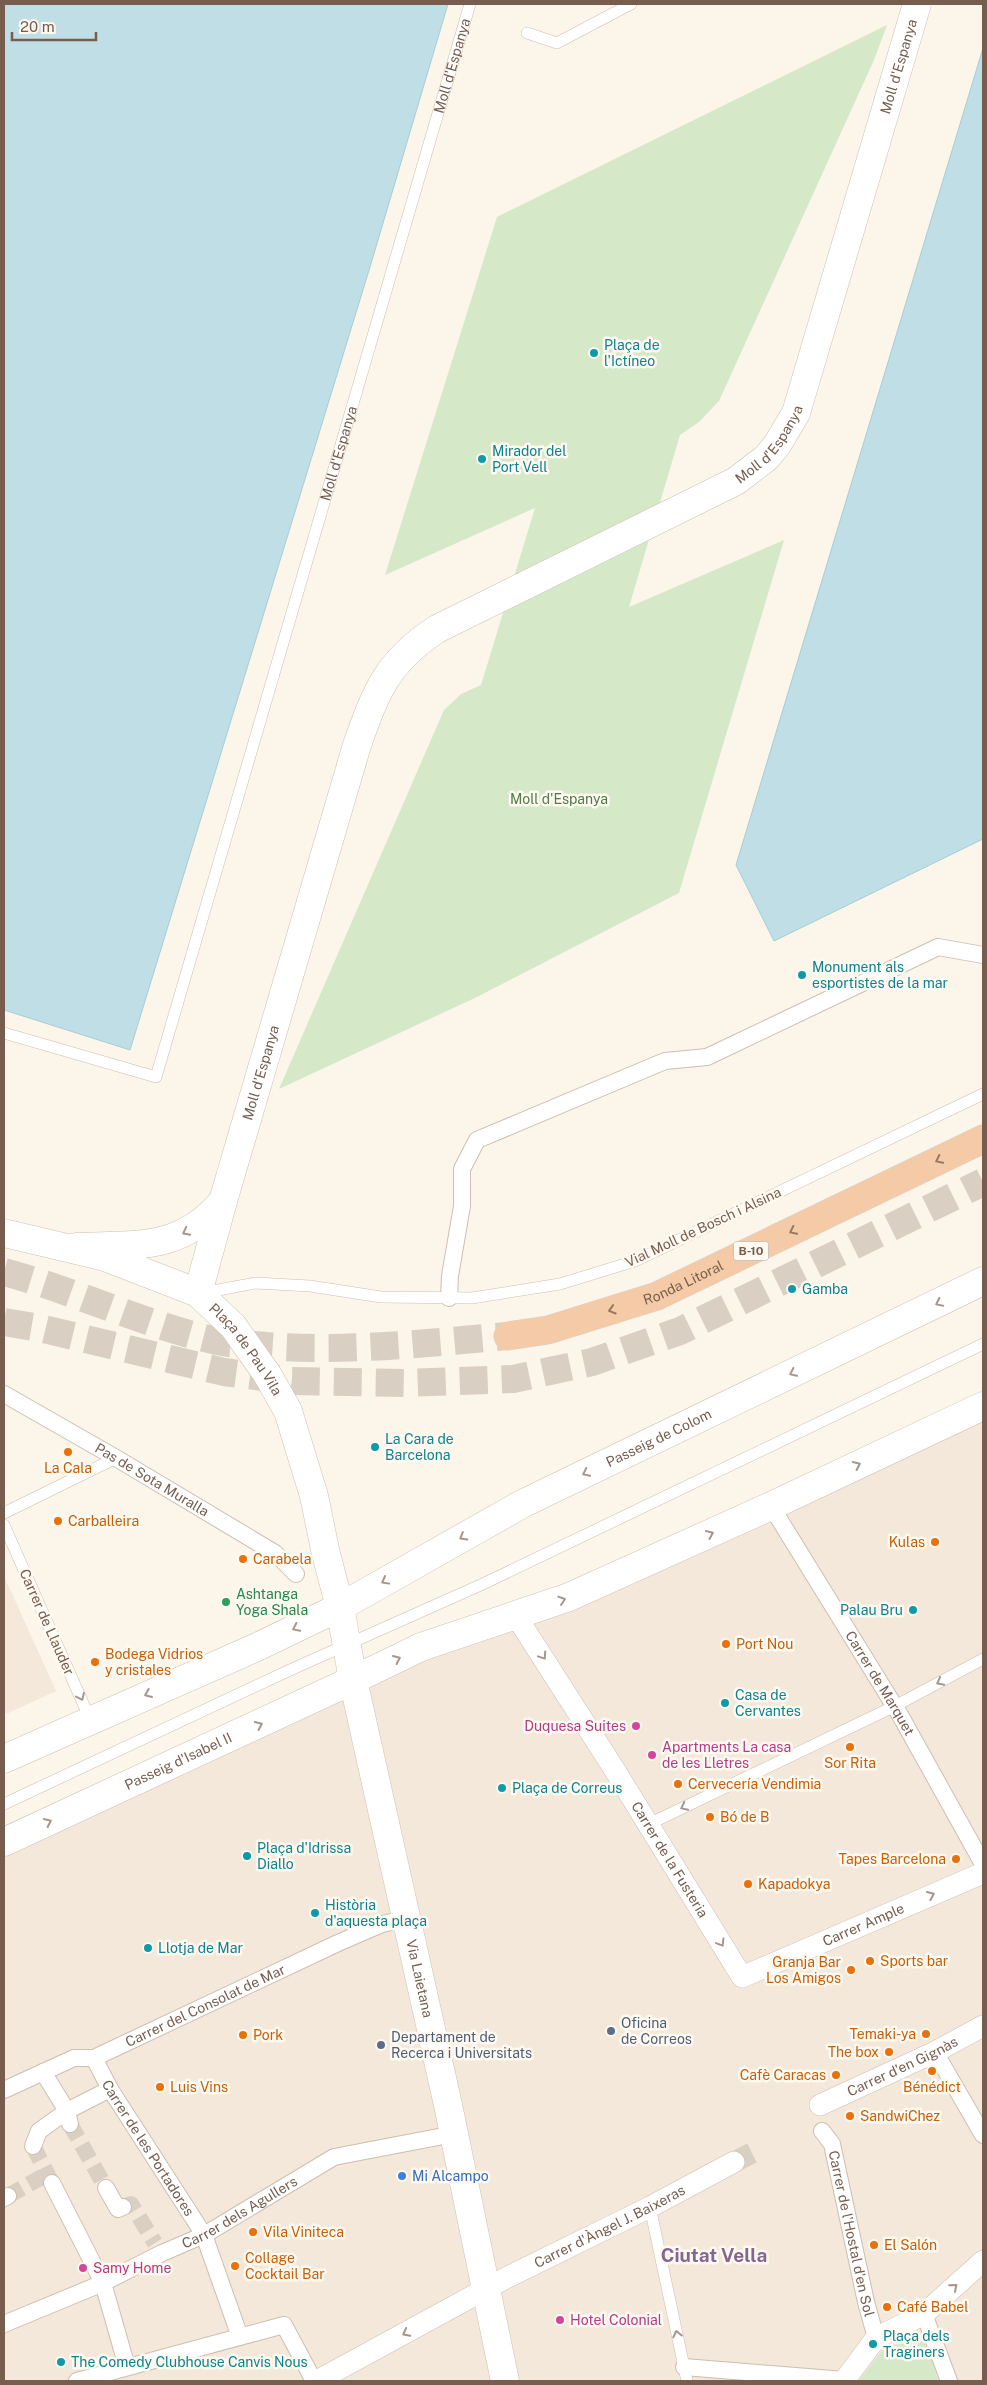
<svg xmlns="http://www.w3.org/2000/svg" width="987" height="2385" font-family="'Public Sans',sans-serif">
  <style>
    .residential { fill: #f3e8d9 }
    .green { fill: #d5e9c9 }
    .water { fill: #bfdee5; stroke: #a6cdd6 }
    .lines { fill: none; stroke-linecap: round; stroke-linejoin: round }
    .pedestrian-tunnel { stroke: #dacfc3; stroke-width: 16; stroke-dasharray: 16 8; stroke-linecap: butt }
    .minor-tunnel { stroke: #dacfc3; stroke-width: 21; stroke-dasharray: 21 11; stroke-linecap: butt }
    .trunk-tunnel { stroke: #dacfc3; stroke-width: 28; stroke-dasharray: 28 14; stroke-linecap: butt }
    .service-casing { stroke: #cebeb0; stroke-width: 12 }
    .pedestrian-casing { stroke: #cebeb0; stroke-width: 18 }
    .minor-casing { stroke: #cebeb0; stroke-width: 22 }
    .tertiary-casing { stroke: #cebeb0; stroke-width: 29 }
    .secondary-casing { stroke: #d3c0b0; stroke-width: 29 }
    .trunk-casing { stroke: #d9d2cd; stroke-width: 29 }
    .service { stroke: #fff; stroke-width: 11 }
    .pedestrian { stroke: #fff; stroke-width: 16 }
    .minor { stroke: #fff; stroke-width: 21 }
    .tertiary { stroke: #fff; stroke-width: 28 }
    .secondary { stroke: #fff; stroke-width: 28 }
    .trunk { stroke: #f4cba6; stroke-width: 28 }
    .oneway { stroke: #967864 }
    .oneway2 { stroke: #a6968c }
    .culture-dot { fill: #0f9aa8; stroke: #fef9f1; stroke-width: 2 }
    .food-dot { fill: #e8710a; stroke: #fef9f1; stroke-width: 2 }
    .leisure-dot { fill: #2e9e5b; stroke: #fef9f1; stroke-width: 2 }
    .hotel-dot { fill: #d1479c; stroke: #fef9f1; stroke-width: 2 }
    .service-dot { fill: #5c6f8a; stroke: #fef9f1; stroke-width: 2 }
    .shop-dot { fill: #3f7fe0; stroke: #fef9f1; stroke-width: 2 }
    .labels { text-anchor: middle; stroke-width: 5; stroke-linejoin: round; paint-order: stroke }
    .shield { fill: #fef9f1; stroke: #9f8c7f; stroke-width: 1 }
    .shield-label { font-size: 12px; font-weight: bold; fill: #765d4e }
    .street-label { font-size: 14px; fill: #765d4e; stroke: #fef9f1 }
    .culture-label { font-size: 14px; fill: #0d838f; stroke: #fef9f1; text-anchor: start }
    .park-label { font-size: 14px; fill: #547a47; stroke: #fef9f1 }
    .food-label { font-size: 14px; fill: #c56008; stroke: #fef9f1; text-anchor: start }
    .leisure-label { font-size: 14px; fill: #27864d; stroke: #fef9f1; text-anchor: start }
    .hotel-label { font-size: 14px; fill: #b23c85; stroke: #fef9f1; text-anchor: start }
    .service-label { font-size: 14px; fill: #4e5e75; stroke: #fef9f1; text-anchor: start }
    .shop-label { font-size: 14px; fill: #366cbe; stroke: #fef9f1; text-anchor: start }
    .district-label { font-size: 19px; font-weight: bold; fill: #846691; stroke: #fef9f1 }
  </style>
  <rect width="100%" height="100%" fill="#fcf5ea"/>
  <!-- residential -->
  <g class="residential">
    <polygon points="983,1406 983,2381 4,2381 4,1842"/>
    <polygon points="4,1576 56,1691 4,1715"/>
  </g>
  <!-- green -->
  <g class="green">
    <polygon points="887,25 874,60 719,401 699,422 680,435 629,607 784,540 679,893 477,997 279,1089 444,710 461,694 481,685 535,508 385,575 497,217"/>
    <polygon points="926,2338 938,2381 859,2381 884,2348"/>
  </g>
  <!-- water -->
  <g class="water">
    <polygon points="4,4 448,4 370,267 130,1050 4,1010"/>
    <polygon points="983,48 983,839 774,941 736,865"/>
  </g>
  <g class="lines">
    <!-- pedestrian-tunnel -->
    <g class="pedestrian-tunnel">
      <polyline points="70,2124 106,2188"/>
      <polyline points="33,2146 52,2183"/>
      <polyline points="8,2196 47,2174"/>
      <polyline points="123,2207 131,2204 155,2243"/>
    </g>
    <!-- minor-tunnel -->
    <polyline class="minor-tunnel" points="734,2162 752,2153"/>
    <!-- trunk-tunnel -->
    <g class="trunk-tunnel">
      <path d="M4,1272C76,1291 144,1325 217,1341C232,1345 250,1344 266,1346C347,1352 428,1343 508,1336"/>
      <polyline points="4,1322 40,1328 224,1372 292,1381 405,1383 513,1379 592,1362 680,1331 983,1182"/>
    </g>
    <!-- service casing -->
    <g class="service-casing">
      <g id="service">
        <polyline points="527,33 557,43 631,4"/>
        <path id="s1" d="M4,1033L156,1077L470,4"/>
        <polyline points="202,1293 256,1283 310,1286 381,1297 472,1298 560,1284 635,1261 983,1094"/>
        <polyline points="4,1513 116,1458"/>
        <polyline points="4,1525 90,1719"/>
        <polyline points="4,1804 290,1670 485,1583 983,1344"/>
        <polyline points="649,1824 895,1706 983,1659"/>
        <polyline points="650,2207 687,2381"/>
      </g>
    </g>
    <!-- pedestrian casing -->
    <g class="pedestrian-casing">
      <g id="pedestrian">
        <polyline points="449,1298 450,1276 462,1206 462,1169 477,1140 665,1061 707,1057 938,947 983,955"/>
        <path id="s2" d="M4,1394L116,1458L275,1553L296,1574"/>
        <path id="s3" d="M771,1506L900,1715L983,1864"/>
        <polyline points="935,2052 983,2135"/>
        <path id="s4" d="M94,2058L110,2089L204,2235L240,2337"/>
        <polyline points="43,2072 67,2111 70,2124"/>
        <path id="s5" d="M4,2090L74,2058H94L338,1943L382,1924L406,1919"/>
        <path id="s6" d="M822,2131L832,2144L866,2302L876,2338"/>
        <polyline points="33,2146 39,2131 67,2111 110,2089"/>
        <polyline points="52,2183 103,2283 127,2367"/>
        <polyline points="106,2188 118,2209 123,2207"/>
        <polyline points="4,2198 8,2196"/>
        <polyline points="924,2314 949,2381"/>
        <path id="s7" d="M4,2324L103,2283L162,2253L204,2235L334,2157L454,2134"/>
        <polyline points="684,2367 845,2380"/>
        <polyline points="77,2381 284,2325 314,2381"/>
      </g>
    </g>
    <!-- minor casing -->
    <g class="minor-casing">
      <g id="minor">
        <path id="s8" d="M516,1616L616,1772L742,1977L983,1873"/>
        <path id="s9" d="M820,2105L935,2052L983,2026"/>
        <path id="s10" d="M317,2381L504,2279L650,2207L734,2162"/>
        <polyline points="844,2381 876,2338 924,2314 983,2261"/>
      </g>
    </g>
    <!-- tertiary casing -->
    <g class="tertiary-casing">
      <g id="tertiary">
        <path d="M76,1247C136,1244 180,1252 223,1201"/>
        <path id="s11" d="M198,1293L223,1201L357,745C376,691 387,662 437,629L736,481L766,458L777,445L796,413L917,4"/>
        <polyline points="4,1759 257,1647 340,1607"/>
        <path id="s12" d="M4,1842L353,1680"/>
      </g>
    </g>
    <!-- secondary casing -->
    <g class="secondary-casing">
      <g id="secondary">
        <path id="s13" d="M4,1233L105,1257L198,1293L233,1326L267,1374L288,1411L314,1496L326,1554L340,1607L353,1680L448,2105L505,2381"/>
        <path id="s14" d="M340,1607L522,1504L983,1281"/>
        <polyline points="353,1680 421,1647 569,1597 771,1506 983,1406"/>
      </g>
    </g>
    <!-- trunk casing -->
    <g class="trunk-casing">
      <g id="trunk">
        <path id="s15" d="M508,1336L548,1330L657,1296L983,1139"/>
      </g>
    </g>
    <!-- service -->
    <use href="#service" class="service"/>
    <!-- pedestrian -->
    <use href="#pedestrian" class="pedestrian"/>
    <!-- minor -->
    <use href="#minor" class="minor"/>
    <!-- tertiary -->
    <use href="#tertiary" class="tertiary"/>
    <!-- secondary -->
    <use href="#secondary" class="secondary"/>
    <!-- trunk -->
    <use href="#trunk" class="trunk"/>
  </g>
  <!-- one-way arrows -->
  <defs><path id="oneway-chevron" d="M-2-3.5L2.5 0L-2 3.5" fill="none" stroke-width="1.6" stroke-linecap="round" stroke-linejoin="round" transform="scale(1.25)"/></defs>
  <g class="oneway">
    <use href="#oneway-chevron" transform="translate(939 1160) rotate(154)"/>
    <use href="#oneway-chevron" transform="translate(793 1231) rotate(154)"/>
    <use href="#oneway-chevron" transform="translate(612 1310) rotate(163)"/>
  </g>
  <g class="oneway2">
    <use href="#oneway-chevron" transform="translate(186 1232) rotate(153)"/>
    <use href="#oneway-chevron" transform="translate(939 1303) rotate(154)"/>
    <use href="#oneway-chevron" transform="translate(793 1373) rotate(154)"/>
    <use href="#oneway-chevron" transform="translate(857 1465) rotate(-25)"/>
    <use href="#oneway-chevron" transform="translate(586 1473) rotate(154)"/>
    <use href="#oneway-chevron" transform="translate(710 1534) rotate(-24)"/>
    <use href="#oneway-chevron" transform="translate(463 1537) rotate(149)"/>
    <use href="#oneway-chevron" transform="translate(385 1581) rotate(151)"/>
    <use href="#oneway-chevron" transform="translate(562 1600) rotate(-19)"/>
    <use href="#oneway-chevron" transform="translate(296 1628) rotate(154)"/>
    <use href="#oneway-chevron" transform="translate(543 1656) rotate(56)"/>
    <use href="#oneway-chevron" transform="translate(397 1659) rotate(-25)"/>
    <use href="#oneway-chevron" transform="translate(940 1682) rotate(152)"/>
    <use href="#oneway-chevron" transform="translate(148 1694) rotate(157)"/>
    <use href="#oneway-chevron" transform="translate(81 1697) rotate(65)"/>
    <use href="#oneway-chevron" transform="translate(259 1725) rotate(-25)"/>
    <use href="#oneway-chevron" transform="translate(684 1807) rotate(154)"/>
    <use href="#oneway-chevron" transform="translate(48 1822) rotate(-25)"/>
    <use href="#oneway-chevron" transform="translate(931 1895) rotate(-23)"/>
    <use href="#oneway-chevron" transform="translate(721 1943) rotate(59)"/>
    <use href="#oneway-chevron" transform="translate(954 2287) rotate(-41)"/>
    <use href="#oneway-chevron" transform="translate(406 2333) rotate(152)"/>
    <use href="#oneway-chevron" transform="translate(677 2334) rotate(-102)"/>
  </g>
  <!-- markers -->
  <g class="culture-dot">
    <circle cx="594" cy="353" r="5"/>
    <circle cx="482" cy="459" r="5"/>
    <circle cx="802" cy="975" r="5"/>
    <circle cx="792" cy="1289" r="5"/>
    <circle cx="375" cy="1447" r="5"/>
    <circle cx="913" cy="1610" r="5"/>
    <circle cx="725" cy="1703" r="5"/>
    <circle cx="502" cy="1788" r="5"/>
    <circle cx="247" cy="1856" r="5"/>
    <circle cx="315" cy="1913" r="5"/>
    <circle cx="148" cy="1948" r="5"/>
    <circle cx="873" cy="2344" r="5"/>
    <circle cx="61" cy="2362" r="5"/>
  </g>
  <g class="food-dot">
    <circle cx="68" cy="1452" r="5"/>
    <circle cx="58" cy="1521" r="5"/>
    <circle cx="935" cy="1542" r="5"/>
    <circle cx="243" cy="1559" r="5"/>
    <circle cx="726" cy="1644" r="5"/>
    <circle cx="95" cy="1662" r="5"/>
    <circle cx="850" cy="1747" r="5"/>
    <circle cx="678" cy="1784" r="5"/>
    <circle cx="710" cy="1817" r="5"/>
    <circle cx="956" cy="1859" r="5"/>
    <circle cx="748" cy="1884" r="5"/>
    <circle cx="870" cy="1961" r="5"/>
    <circle cx="851" cy="1970" r="5"/>
    <circle cx="926" cy="2034" r="5"/>
    <circle cx="243" cy="2035" r="5"/>
    <circle cx="889" cy="2052" r="5"/>
    <circle cx="932" cy="2071" r="5"/>
    <circle cx="836" cy="2075" r="5"/>
    <circle cx="160" cy="2087" r="5"/>
    <circle cx="850" cy="2116" r="5"/>
    <circle cx="253" cy="2232" r="5"/>
    <circle cx="874" cy="2245" r="5"/>
    <circle cx="235" cy="2266" r="5"/>
    <circle cx="887" cy="2307" r="5"/>
  </g>
  <circle class="leisure-dot" cx="226" cy="1602" r="5"/>
  <g class="hotel-dot">
    <circle cx="636" cy="1726" r="5"/>
    <circle cx="652" cy="1755" r="5"/>
    <circle cx="83" cy="2268" r="5"/>
    <circle cx="560" cy="2320" r="5"/>
  </g>
  <g class="service-dot">
    <circle cx="611" cy="2031" r="5"/>
    <circle cx="381" cy="2045" r="5"/>
  </g>
  <circle class="shop-dot" cx="402" cy="2176" r="5"/>
  <g class="labels">
    <!-- shield labels -->
    <rect class="shield" x="733.5" y="1241.5" width="35" height="19" rx="4"/>
    <g class="shield-label">
      <text x="751" y="1255">B-10</text>
    </g>
    <!-- street labels -->
    <g class="street-label">
      <text dy="5" stroke="none"><textPath href="#s1" startOffset="1212">Moll d'Espanya</textPath></text>
      <text dy="5" stroke="none"><textPath href="#s11" startOffset="1502">Moll d'Espanya</textPath></text>
      <text dy="5" stroke="none"><textPath href="#s11" startOffset="1099">Moll d'Espanya</textPath></text>
      <text dy="5" stroke="none"><textPath href="#s1" startOffset="808">Moll d'Espanya</textPath></text>
      <text dy="5" stroke="none"><textPath href="#s11" startOffset="229">Moll d'Espanya</textPath></text>
      <text transform="translate(703 1227) rotate(-25)" y="5">Vial Moll de Bosch i Alsina</text>
      <text dy="5" stroke="none"><textPath href="#s15" startOffset="184">Ronda Litoral</textPath></text>
      <text dy="5" stroke="none"><textPath href="#s13" startOffset="278">Plaça de Pau Vila</textPath></text>
      <text dy="5" stroke="none"><textPath href="#s14" startOffset="361">Passeig de Colom</textPath></text>
      <text dy="5" stroke="none"><textPath href="#s2" startOffset="171">Pas de Sota Muralla</textPath></text>
      <text transform="translate(47 1622) rotate(66)" y="5">Carrer de Llauder</text>
      <text dy="5" stroke="none"><textPath href="#s3" startOffset="208">Carrer de Marquet</textPath></text>
      <text dy="5" stroke="none"><textPath href="#s12" startOffset="192">Passeig d'Isabel II</textPath></text>
      <text dy="5" stroke="none"><textPath href="#s8" startOffset="288">Carrer de la Fusteria</textPath></text>
      <text dy="5" stroke="none"><textPath href="#s8" startOffset="558">Carrer Ample</textPath></text>
      <text dy="5" stroke="none"><textPath href="#s13" startOffset="936">Via Laietana</textPath></text>
      <text dy="5" stroke="none"><textPath href="#s5" startOffset="220">Carrer del Consolat de Mar</textPath></text>
      <text dy="5" stroke="none"><textPath href="#s9" startOffset="91">Carrer d'en Gignàs</textPath></text>
      <text dy="5" stroke="none"><textPath href="#s4" startOffset="105">Carrer de les Portadores</textPath></text>
      <text dy="5" stroke="none"><textPath href="#s7" startOffset="261">Carrer dels Agullers</textPath></text>
      <text dy="5" stroke="none"><textPath href="#s10" startOffset="331">Carrer d'Àngel J. Baixeras</textPath></text>
      <text dy="5" stroke="none"><textPath href="#s6" startOffset="108">Carrer de l'Hostal d'en Sol</textPath></text>
    </g>
    <!-- culture labels -->
    <g class="culture-label">
      <text x="604" y="350">Plaça de<tspan x="604" dy="16">l'Ictíneo</tspan></text>
      <text x="492" y="456">Mirador del<tspan x="492" dy="16">Port Vell</tspan></text>
      <text x="812" y="972">Monument als<tspan x="812" dy="16">esportistes de la mar</tspan></text>
      <text x="802" y="1294">Gamba</text>
      <text x="385" y="1444">La Cara de<tspan x="385" dy="16">Barcelona</tspan></text>
      <text x="903" y="1615" text-anchor="end">Palau Bru</text>
      <text x="735" y="1700">Casa de<tspan x="735" dy="16">Cervantes</tspan></text>
      <text x="512" y="1793">Plaça de Correus</text>
      <text x="257" y="1853">Plaça d'Idrissa<tspan x="257" dy="16">Diallo</tspan></text>
      <text x="325" y="1910">Història<tspan x="325" dy="16">d'aquesta plaça</tspan></text>
      <text x="158" y="1953">Llotja de Mar</text>
      <text x="883" y="2341">Plaça dels<tspan x="883" dy="16">Traginers</tspan></text>
      <text x="71" y="2367">The Comedy Clubhouse Canvis Nous</text>
    </g>
    <!-- park labels -->
    <g class="park-label">
      <text x="559" y="804">Moll d'Espanya</text>
    </g>
    <!-- food labels -->
    <g class="food-label">
      <text x="68" y="1473" text-anchor="middle">La Cala</text>
      <text x="68" y="1526">Carballeira</text>
      <text x="925" y="1547" text-anchor="end">Kulas</text>
      <text x="253" y="1564">Carabela</text>
      <text x="736" y="1649">Port Nou</text>
      <text x="105" y="1659">Bodega Vidrios<tspan x="105" dy="16">y cristales</tspan></text>
      <text x="850" y="1768" text-anchor="middle">Sor Rita</text>
      <text x="688" y="1789">Cervecería Vendimia</text>
      <text x="720" y="1822">Bó de B</text>
      <text x="946" y="1864" text-anchor="end">Tapes Barcelona</text>
      <text x="758" y="1889">Kapadokya</text>
      <text x="880" y="1966">Sports bar</text>
      <text x="841" y="1967" text-anchor="end">Granja Bar<tspan x="841" dy="16">Los Amigos</tspan></text>
      <text x="916" y="2039" text-anchor="end">Temaki-ya</text>
      <text x="253" y="2040">Pork</text>
      <text x="879" y="2057" text-anchor="end">The box</text>
      <text x="826" y="2080" text-anchor="end">Cafè Caracas</text>
      <text x="170" y="2092">Luis Vins</text>
      <text x="932" y="2092" text-anchor="middle">Bénédict</text>
      <text x="860" y="2121">SandwiChez</text>
      <text x="263" y="2237">Vila Viniteca</text>
      <text x="884" y="2250">El Salón</text>
      <text x="245" y="2263">Collage<tspan x="245" dy="16">Cocktail Bar</tspan></text>
      <text x="897" y="2312">Café Babel</text>
    </g>
    <!-- leisure labels -->
    <g class="leisure-label">
      <text x="236" y="1599">Ashtanga<tspan x="236" dy="16">Yoga Shala</tspan></text>
    </g>
    <!-- hotel labels -->
    <g class="hotel-label">
      <text x="626" y="1731" text-anchor="end">Duquesa Suites</text>
      <text x="662" y="1752">Apartments La casa<tspan x="662" dy="16">de les Lletres</tspan></text>
      <text x="93" y="2273">Samy Home</text>
      <text x="570" y="2325">Hotel Colonial</text>
    </g>
    <!-- service labels -->
    <g class="service-label">
      <text x="621" y="2028">Oficina<tspan x="621" dy="16">de Correos</tspan></text>
      <text x="391" y="2042">Departament de<tspan x="391" dy="16">Recerca i Universitats</tspan></text>
    </g>
    <!-- shop labels -->
    <g class="shop-label">
      <text x="412" y="2181">Mi Alcampo</text>
    </g>
    <!-- district labels -->
    <g class="district-label">
      <text x="714" y="2262">Ciutat Vella</text>
    </g>
  </g>
  <!-- border -->
  <rect width="987" height="2385" fill="none" stroke="#765d4e" stroke-width="10"/>
  <!-- scale -->
  <path d="M12 32v8h84v-8" fill="none" stroke="#765d4e" stroke-width="2.5"/>
  <text x="20" y="32" font-size="15" fill="#765d4e" stroke="#fef9f1" stroke-width="4" paint-order="stroke">20 m</text>
</svg>
